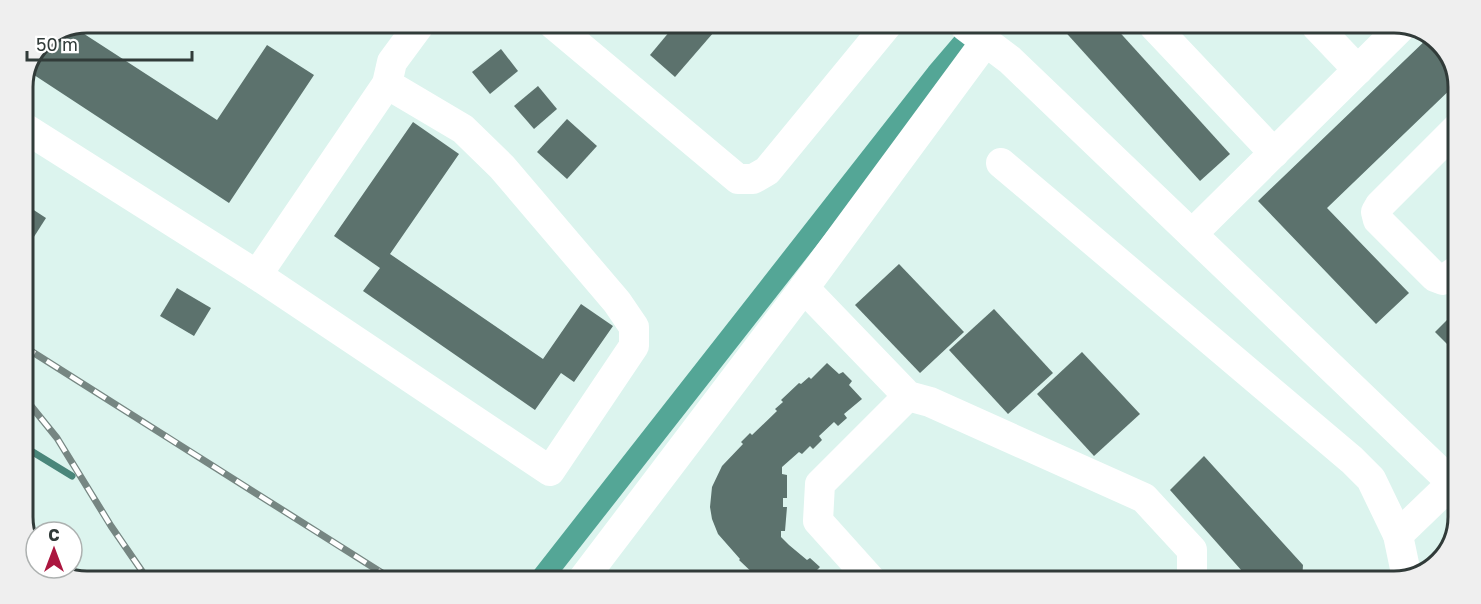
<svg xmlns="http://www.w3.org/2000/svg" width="1481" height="604" font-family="'Golos Text',sans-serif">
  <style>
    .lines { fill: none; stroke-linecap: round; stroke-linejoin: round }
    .stream { stroke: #4a867a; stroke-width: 7 }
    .canal { stroke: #54a696; stroke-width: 22 }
    .building { fill: #5c726d }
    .minor { stroke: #fff; stroke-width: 30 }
    .rail-casing { stroke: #768682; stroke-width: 7 }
    .rail { stroke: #fff; stroke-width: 4.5; stroke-dasharray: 14; stroke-linecap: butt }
    .rim { fill: none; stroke: #313b39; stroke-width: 3 }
  </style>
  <rect width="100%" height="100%" fill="#dcf4ee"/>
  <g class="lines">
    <!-- stream -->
    <polyline class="stream" points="23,446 72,476"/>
    <!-- canal -->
    <polyline class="canal" points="542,578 937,74 978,26"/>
  </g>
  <!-- building -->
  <g class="building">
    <polygon points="675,25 720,25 675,77 650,55"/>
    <polygon points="1060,26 1114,26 1230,154 1200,181"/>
    <polygon points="75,28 217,120 267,45 314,75 229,203 28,71 42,41"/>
    <polygon points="1430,36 1445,48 1458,82 1327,208 1409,293 1376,324 1258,201"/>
    <polygon points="501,49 518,71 490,94 472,72"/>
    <polygon points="538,86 557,109 534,129 514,106"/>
    <polygon points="567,119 597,146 567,179 537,152"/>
    <polygon points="413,122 459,154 390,254 543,359 581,304 613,326 574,382 561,373 535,410 363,291 380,268 334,236"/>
    <polygon points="23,203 46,218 23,254"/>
    <polygon points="899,264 964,332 920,373 855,305"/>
    <polygon points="177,288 211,308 194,336 160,316"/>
    <polygon points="994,309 1053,373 1008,414 949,350"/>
    <polygon points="1456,311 1456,353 1435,332"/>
    <polygon points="1082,352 1140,414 1094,456 1037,394"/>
    <polygon points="827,363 839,374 843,372 852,381 849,385 862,399 844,414 847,418 838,426 834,422 819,436 822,440 813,449 810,446 802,454 799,452 782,467 782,474 787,475 787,498 783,498 783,507 787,507 785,531 781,531 781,537 789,545 807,560 810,558 820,567 817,570 827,579 759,579 739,560 740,559 718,534 712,519 710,507 712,487 722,466 743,444 741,442 750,433 752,435 777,411 775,409 783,402 781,400 799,383 801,384 809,377 811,379"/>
    <polygon points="1204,456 1303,565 1302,581 1241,581 1242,571 1170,490"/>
  </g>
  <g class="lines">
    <!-- minor -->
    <g class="minor">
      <polyline points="553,24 738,179 753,179 767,171 887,25"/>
      <polyline points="965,26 1010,60 1452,483"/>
      <polyline points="1154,26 1274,153"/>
      <polyline points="1317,27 1358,70"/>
      <polyline points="986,41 804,288 908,396 930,402 1144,498 1192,550 1192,581"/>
      <polyline points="23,127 257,275 550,471 634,346 634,327 617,302 502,167 463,129 387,84"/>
      <polyline points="1001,163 1352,460 1371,479 1398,535"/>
      <polyline points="1192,234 1401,27"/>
      <polyline points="1456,271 1443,280 1435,277 1378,220 1376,212 1380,205 1458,127"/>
      <polyline points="257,275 387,84 392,62 420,24"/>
      <polyline points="1407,578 1398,535 1454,481"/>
      <polyline points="583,579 804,288"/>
      <polyline points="871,580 818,521 820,484 908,396"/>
    </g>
    <!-- rail casing -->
    <g class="rail-casing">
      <g id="rail">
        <polyline points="23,346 390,578"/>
        <polyline points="23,396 57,438 111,526 146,577"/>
      </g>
    </g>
    <!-- rail -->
    <use href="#rail" class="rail"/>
  </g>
  <!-- crop -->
  <path d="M0 0H1481V604H0ZM87 33H1394A54 54 0 0 1 1448 87V517A54 54 0 0 1 1394 571H87A54 54 0 0 1 33 517V87A54 54 0 0 1 87 33Z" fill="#efefef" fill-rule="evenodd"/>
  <path class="rim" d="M87 33H1394A54 54 0 0 1 1448 87V517A54 54 0 0 1 1394 571H87A54 54 0 0 1 33 517V87A54 54 0 0 1 87 33Z"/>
  <!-- north arrow -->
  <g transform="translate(54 550)"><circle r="28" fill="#ffffff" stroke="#adb1b0" stroke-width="1.5"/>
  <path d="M0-4.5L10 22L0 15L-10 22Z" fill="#ab163f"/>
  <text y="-9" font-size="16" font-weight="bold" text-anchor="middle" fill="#313b39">С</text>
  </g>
  <!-- scale -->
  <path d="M27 51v9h165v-9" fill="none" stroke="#313b39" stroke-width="3"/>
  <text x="36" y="51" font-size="18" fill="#313b39" stroke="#ffffff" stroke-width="4.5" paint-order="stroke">50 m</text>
</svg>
